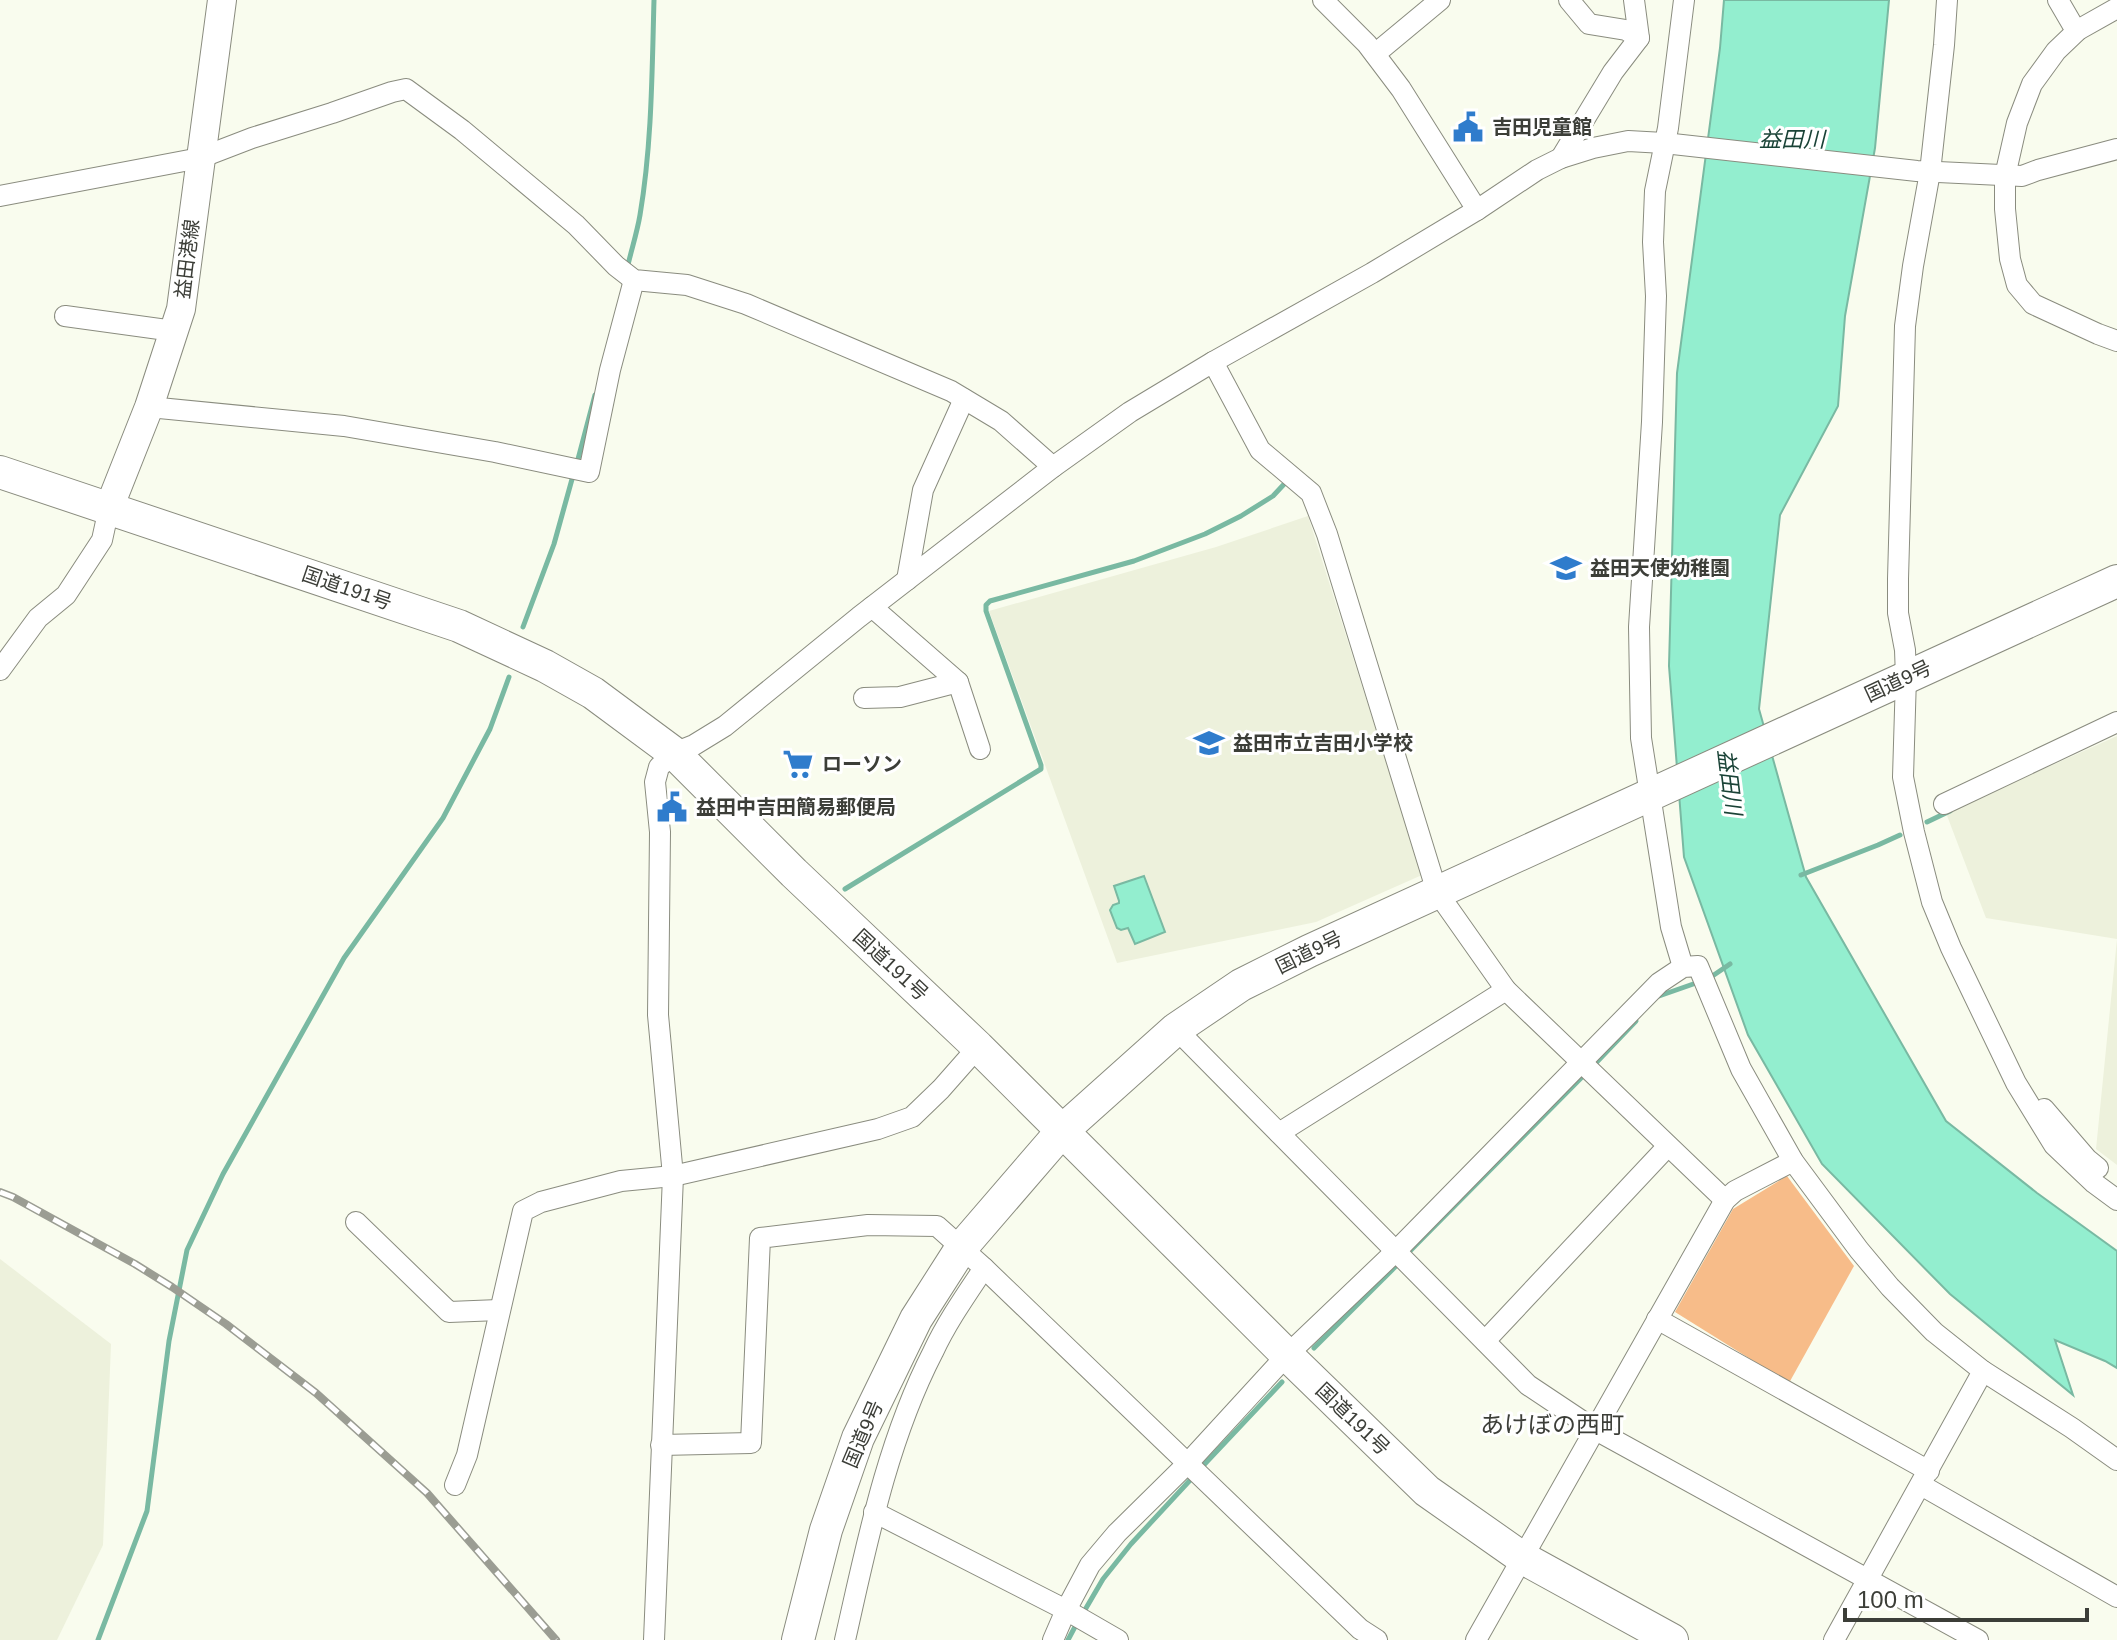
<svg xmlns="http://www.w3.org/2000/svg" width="2117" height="1640" font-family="Helvetica,'Noto Sans JP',sans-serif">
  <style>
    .built { fill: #edf1dc }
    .green { fill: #f7bc89 }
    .water { fill: #93eecf; stroke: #79b9a2; stroke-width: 2 }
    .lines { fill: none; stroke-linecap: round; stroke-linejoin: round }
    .stream { stroke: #79b9a2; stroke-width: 5 }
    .minor-casing { stroke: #8a8c7f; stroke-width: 22 }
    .secondary-casing { stroke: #8a8c7f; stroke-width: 30 }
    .trunk-casing { stroke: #8a8c7f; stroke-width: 34 }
    .minor { stroke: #fff; stroke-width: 20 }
    .secondary { stroke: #fff; stroke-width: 28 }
    .trunk { stroke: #fff; stroke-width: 32 }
    .rail-casing { stroke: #9b9d93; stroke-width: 8 }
    .rail { stroke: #fff; stroke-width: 5; stroke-dasharray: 15; stroke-linecap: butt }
    .labels { text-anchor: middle; stroke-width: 6; stroke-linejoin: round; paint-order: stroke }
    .poi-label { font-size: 20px; font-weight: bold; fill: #3c3e38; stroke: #fff; text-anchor: start }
    .street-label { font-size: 20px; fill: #3c3e38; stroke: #fff }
    .water-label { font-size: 22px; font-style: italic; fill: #1a4337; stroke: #fff }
    .quarter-label { font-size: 24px; fill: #3c3e38; stroke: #fff }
  </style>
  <rect width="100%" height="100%" fill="#f9fcee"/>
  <!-- built -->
  <g class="built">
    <polygon points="1308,516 1422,875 1316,922 1117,963 989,611 1216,547"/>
    <polygon points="2117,736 2117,1165 2096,1149 2117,939 1986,918 1946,813"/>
    <polygon points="0,1259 111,1344 103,1545 57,1640 0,1640"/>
  </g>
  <!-- green -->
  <polygon class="green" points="1787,1176 1854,1266 1789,1383 1675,1312 1733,1209"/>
  <!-- water -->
  <g class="water">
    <polygon points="1724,0 1889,0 1875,148 1845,316 1838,406 1780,515 1759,709 1806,877 1946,1121 2037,1193 2117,1251 2117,1368 2105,1361 2055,1340 2073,1395 1950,1294 1822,1164 1748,1035 1684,857 1669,666 1677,373 1720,48"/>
    <polygon points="1144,876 1165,932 1135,944 1128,928 1121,930 1117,928 1110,910 1113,905 1119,903 1119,901 1114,886"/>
  </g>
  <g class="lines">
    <!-- stream -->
    <g class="stream">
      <path d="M627,269C631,251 637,233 640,215C652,144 652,71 654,0"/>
      <polyline points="577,463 595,395"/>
      <polyline points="523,627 554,544 574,472"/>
      <polyline points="1927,822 1950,811"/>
      <polyline points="1801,875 1878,845 1900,835"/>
      <polyline points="845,889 1041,769 1041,765 986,611 986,605 990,601 1134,561 1205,534 1241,516 1273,496 1287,481"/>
      <polyline points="1708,979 1730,964"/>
      <polyline points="1659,996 1699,982"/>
      <polyline points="1593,1066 1636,1021"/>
      <polyline points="1408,1253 1586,1073"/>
      <polyline points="1314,1348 1401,1261"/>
      <polyline points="1200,1469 1282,1382"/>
      <polyline points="1082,1615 1103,1579 1131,1544 1193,1477"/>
      <polyline points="98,1640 147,1511 169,1341 187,1250 223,1174 344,958 443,818 490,729 509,677"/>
      <polyline points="1068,1640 1077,1623"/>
    </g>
    <!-- minor casing -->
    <g class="minor-casing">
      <g id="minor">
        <polyline points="1323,0 1367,44 1401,89 1477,210"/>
        <polyline points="1569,0 1589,24 1626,30 1639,38"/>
        <polyline points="1947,0 1944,45 1930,172 1913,266 1905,326 1898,579 1898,613 1905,650 1906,677 1903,777 1914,832 1932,902 1951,948 2016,1083 2054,1145 2094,1183 2117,1200"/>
        <polyline points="2058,0 2072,24 2078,30"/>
        <polyline points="2117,8 2078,30 2056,51 2032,84 2017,123 2005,176 2005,209 2010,259 2017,285 2033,304 2098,334 2117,341"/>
        <polyline points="1375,54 1440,0"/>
        <polyline points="1561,158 1613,72 1639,38 1634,0"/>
        <polyline points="0,196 200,158 252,138 332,113 392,92 406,89 462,130 576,225 616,266 634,280 687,285 746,304 951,391 1001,421 1053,467"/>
        <polyline points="65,316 174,331"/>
        <polyline points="1213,362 1260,450 1311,493 1327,534 1437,892 1506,990 1725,1200"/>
        <polyline points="149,407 344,426 495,452 589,472 610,370 634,280"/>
        <polyline points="907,580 923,490 964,399"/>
        <polyline points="872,607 958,682 980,749"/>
        <polyline points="0,670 38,618 66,595 102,540 109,508"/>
        <polyline points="864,698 900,697 958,682"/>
        <polyline points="1944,804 2117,722"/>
        <polyline points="1683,967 1671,927 1641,738 1639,627 1652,422 1656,296 1653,242 1655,191 1668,128 1684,0"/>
        <polyline points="1176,1029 1528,1385 1594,1429 1978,1640"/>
        <polyline points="2044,1109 2087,1159 2098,1168"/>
        <polyline points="1279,1133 1506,990"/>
        <polyline points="356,1222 449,1312 499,1310"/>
        <polyline points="1657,1319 1929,1471"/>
        <polyline points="1485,1341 1668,1146"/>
        <polyline points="661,1445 751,1443 760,1238 868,1225 937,1226 984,1268 1360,1629 1377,1640"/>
        <polyline points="455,1485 467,1455 523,1211 541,1202 621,1181 673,1176 878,1129 912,1117 941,1089 978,1047"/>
        <polyline points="1921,1485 2117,1597"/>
        <polyline points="874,1512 1066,1610 1118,1640"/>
        <polyline points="654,1640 673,1176 658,1015 660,832 655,782 659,767 674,753 694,745 725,726 859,617 1053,467 1130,412 1213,362 1372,273 1477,210 1537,170 1561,158 1593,148 1628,141 1664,143 1917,171 2022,176 2038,170 2117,149"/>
        <path d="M845,1640C867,1543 887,1441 933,1352C947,1322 966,1295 984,1268"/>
        <polyline points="1053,1640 1066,1610 1090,1565 1117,1533 1187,1464 1287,1355 1396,1251 1659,983 1683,967 1698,966 1741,1069 1793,1161 1859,1250 1890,1287 1934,1332 1983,1371 2072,1428 2117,1460"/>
        <polyline points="1476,1640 1725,1200 1735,1191 1793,1161"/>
        <polyline points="1834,1640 1983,1371"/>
      </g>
    </g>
    <!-- secondary casing -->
    <g class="secondary-casing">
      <polyline id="secondary" points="109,508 149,407 181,309 222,0"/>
    </g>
    <!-- trunk casing -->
    <g class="trunk-casing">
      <g id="trunk">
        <polyline points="0,472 459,626 545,666 593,693 674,753 794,873 978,1047 1287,1355 1427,1491 1521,1557 1672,1640"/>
        <polyline points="798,1640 826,1530 858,1438 916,1319 962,1247 1062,1131 1176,1029 1241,985 1309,951 2117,581"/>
      </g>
    </g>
    <!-- minor -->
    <use href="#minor" class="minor"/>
    <!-- secondary -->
    <use href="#secondary" class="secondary"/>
    <!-- trunk -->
    <use href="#trunk" class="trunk"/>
    <!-- rail casing -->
    <g class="rail-casing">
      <polyline id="rail" points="0,1192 13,1197 135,1264 172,1287 226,1324 316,1393 427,1493 556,1640"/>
    </g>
    <!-- rail -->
    <use href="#rail" class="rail"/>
  </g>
  <!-- icons -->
  <defs>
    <g id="civic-bare" transform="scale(2.4)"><path d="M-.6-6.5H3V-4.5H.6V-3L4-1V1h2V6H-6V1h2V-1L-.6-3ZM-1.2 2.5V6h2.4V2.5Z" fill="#2f7ccc" stroke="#fff" stroke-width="2.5" paint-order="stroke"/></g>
    <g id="school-bare" transform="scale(2.4)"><path d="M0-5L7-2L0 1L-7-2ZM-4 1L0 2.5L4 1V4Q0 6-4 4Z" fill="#2f7ccc" stroke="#fff" stroke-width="2.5" paint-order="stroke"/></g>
    <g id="supermarket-bare" transform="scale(2.4)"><path d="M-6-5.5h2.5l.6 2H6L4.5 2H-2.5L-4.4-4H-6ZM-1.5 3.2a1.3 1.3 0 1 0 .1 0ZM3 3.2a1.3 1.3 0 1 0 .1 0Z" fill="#2f7ccc" stroke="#fff" stroke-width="2.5" paint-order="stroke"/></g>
  </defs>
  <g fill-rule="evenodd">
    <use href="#civic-bare" x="1468" y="127"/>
    <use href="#school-bare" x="1566" y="568"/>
    <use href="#school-bare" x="1209" y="743"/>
    <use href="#supermarket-bare" x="798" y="764"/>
    <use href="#civic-bare" x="672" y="807"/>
  </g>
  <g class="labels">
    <!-- poi labels -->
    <g class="poi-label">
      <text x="1492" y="134">吉田児童館</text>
      <text x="1590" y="575">益田天使幼稚園</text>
      <text x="1233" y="750">益田市立吉田小学校</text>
      <text x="822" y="771">ローソン</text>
      <text x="696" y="814">益田中吉田簡易郵便局</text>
    </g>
    <!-- street labels -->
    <g class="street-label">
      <text transform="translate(187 259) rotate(-83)" y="7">益田港線</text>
      <text transform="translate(347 588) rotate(19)" y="7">国道191号</text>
      <text transform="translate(1898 681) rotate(-25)" y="7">国道9号</text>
      <text transform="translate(1309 952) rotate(-26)" y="7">国道9号</text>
      <text transform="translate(891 965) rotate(43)" y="7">国道191号</text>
      <text transform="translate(1353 1419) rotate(44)" y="7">国道191号</text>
      <text transform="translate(863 1434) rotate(-67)" y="7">国道9号</text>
    </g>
    <!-- water labels -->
    <g class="water-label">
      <text x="1792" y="147">益田川</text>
      <text transform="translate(1730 782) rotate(83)" y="8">益田川</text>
    </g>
    <!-- quarter labels -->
    <g class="quarter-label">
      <text x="1552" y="1433">あけぼの西町</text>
    </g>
  </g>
  <!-- scale -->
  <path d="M1845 1608v12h242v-12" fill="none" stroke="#3c3e38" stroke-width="4"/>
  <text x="1857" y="1608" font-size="24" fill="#3c3e38" stroke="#ffffff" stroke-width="6" paint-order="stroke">100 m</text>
</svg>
